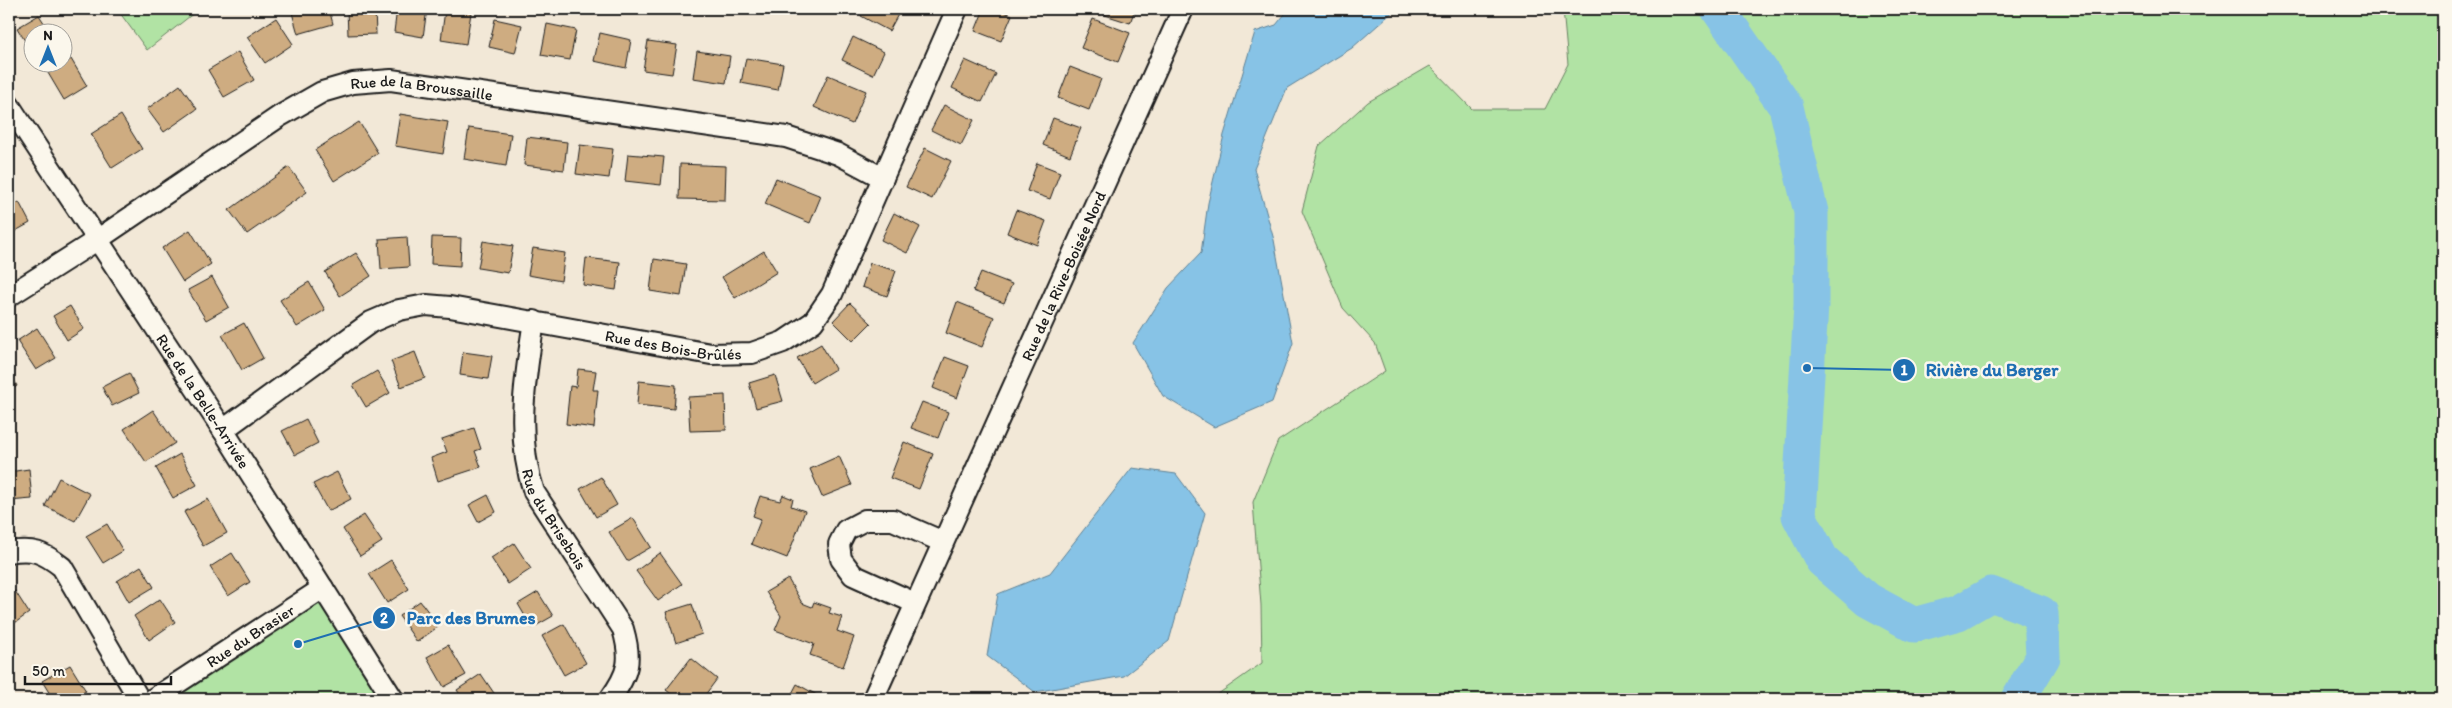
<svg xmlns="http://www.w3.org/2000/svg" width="2452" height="708" font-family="Itim,sans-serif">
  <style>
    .green { fill: #b1e3a4; stroke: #668060 }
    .water { fill: #87c3e6; stroke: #5c8095 }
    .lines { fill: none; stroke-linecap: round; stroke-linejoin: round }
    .river { stroke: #87c3e6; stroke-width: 35 }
    .building { fill: #ceac81; stroke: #1c1c1c }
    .street-casing { stroke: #1c1c1c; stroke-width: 24 }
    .street { stroke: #fbf7ec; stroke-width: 20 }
    .labels { text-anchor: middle; stroke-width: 5; stroke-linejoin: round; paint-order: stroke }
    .street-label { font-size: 16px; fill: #1c1c1c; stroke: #fbf7ec }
    .leader { fill: none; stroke: #1f6fb2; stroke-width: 2 }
    .callout-dot { fill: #1f6fb2; stroke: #fbf7ec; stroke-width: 2 }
    .mark-label { font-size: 15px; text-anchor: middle; font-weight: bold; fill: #fff }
    .callout-label { font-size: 18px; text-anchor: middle; font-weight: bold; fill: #1f6fb2; stroke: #fbf7ec; stroke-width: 5; stroke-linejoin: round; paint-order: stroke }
  </style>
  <rect width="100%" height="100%" fill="#f2e8d7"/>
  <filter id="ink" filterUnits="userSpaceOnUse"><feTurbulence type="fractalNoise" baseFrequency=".02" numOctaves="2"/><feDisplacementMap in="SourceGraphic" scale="10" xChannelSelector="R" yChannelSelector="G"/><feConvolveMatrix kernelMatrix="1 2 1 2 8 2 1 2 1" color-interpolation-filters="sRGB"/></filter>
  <g filter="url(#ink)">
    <!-- green -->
    <g class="green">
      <polygon points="117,9 199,9 147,50"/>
      <polygon points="1563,9 2443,9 2443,699 1211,699 1262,663 1261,605 1253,502 1278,441 1385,371 1375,343 1343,308 1302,211 1319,146 1368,102 1430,66 1472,109 1545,109 1568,64"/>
      <polygon points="323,588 393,699 153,699"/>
    </g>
    <!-- water -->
    <g class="water">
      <polygon points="1289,9 1396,9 1352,48 1287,88 1254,169 1274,240 1293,343 1272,402 1214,427 1163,396 1133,343 1168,288 1201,253 1208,203 1224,135 1255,32 1276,25"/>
      <polygon points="1132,468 1176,474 1205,513 1169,641 1124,676 1035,692 987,656 998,594 1050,573"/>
    </g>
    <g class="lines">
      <!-- river -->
      <polyline class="river" points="1718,9 1786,107 1811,212 1811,305 1799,516 1822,560 1868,600 1914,625 1958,613 1991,594 2041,613 2043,657 2018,699"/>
    </g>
    <!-- building -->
    <g class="building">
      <polygon points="291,9 329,9 333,24 298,34"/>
      <polygon points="347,9 375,9 376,34 348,35"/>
      <polygon points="397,9 427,9 423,37 394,32"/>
      <polygon points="865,9 901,9 889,31 861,16"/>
      <polygon points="984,9 997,9 1012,15 1001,41 975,31"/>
      <polygon points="1107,9 1135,9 1130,23 1105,15"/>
      <polygon points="445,10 471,13 466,44 441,40"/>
      <polygon points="39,15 50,32 32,32 32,52 17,28"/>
      <polygon points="276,18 293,44 265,63 247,37"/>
      <polygon points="495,19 522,25 515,53 489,47"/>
      <polygon points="1093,19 1130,33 1118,62 1081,48"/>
      <polygon points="547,24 576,30 570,60 541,55"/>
      <polygon points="600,33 631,40 626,68 594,61"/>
      <polygon points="853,37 884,52 873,75 842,60"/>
      <polygon points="648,41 677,45 672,74 643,70"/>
      <polygon points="697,51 730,56 726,83 693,78"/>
      <polygon points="238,52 254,80 224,97 208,70"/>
      <polygon points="746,58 783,64 778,90 741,83"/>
      <polygon points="71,59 87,86 64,100 48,73"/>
      <polygon points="965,60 996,74 982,102 952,88"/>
      <polygon points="1070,67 1101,79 1089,110 1058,98"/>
      <polygon points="828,75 866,91 852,124 814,107"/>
      <polygon points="180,85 197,109 164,132 147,109"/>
      <polygon points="944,105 974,120 961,145 931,130"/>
      <polygon points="400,114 448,122 443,154 395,146"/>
      <polygon points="121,115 142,149 112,168 91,134"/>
      <polygon points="1053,118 1081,128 1070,156 1043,145"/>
      <polygon points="359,122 378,153 334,181 315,150"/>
      <polygon points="469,128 511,134 506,166 464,159"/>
      <polygon points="527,137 567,142 564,170 524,165"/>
      <polygon points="580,145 613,149 609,178 576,174"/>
      <polygon points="925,148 951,161 932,199 906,187"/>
      <polygon points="628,154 664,157 661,185 625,181"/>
      <polygon points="1037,163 1060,172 1050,199 1027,191"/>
      <polygon points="680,164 726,166 725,200 679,199"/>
      <polygon points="289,167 307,192 247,234 229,210"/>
      <polygon points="776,178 821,196 810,223 765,204"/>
      <polygon points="19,202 30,223 10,234 9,208"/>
      <polygon points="1016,210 1046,221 1037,245 1007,233"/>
      <polygon points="894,213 920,227 907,253 881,240"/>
      <polygon points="190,230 211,264 183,282 162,248"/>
      <polygon points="407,237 409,267 381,269 379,239"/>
      <polygon points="432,237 461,238 460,266 431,264"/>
      <polygon points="483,241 513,246 508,273 478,268"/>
      <polygon points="533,248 565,253 561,281 528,275"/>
      <polygon points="764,251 777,272 735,298 722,277"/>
      <polygon points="356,253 371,276 340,296 325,272"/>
      <polygon points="586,258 620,262 616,290 583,285"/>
      <polygon points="654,259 686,264 681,296 650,291"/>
      <polygon points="870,263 896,271 887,296 862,287"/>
      <polygon points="981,272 1012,284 1004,303 973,291"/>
      <polygon points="212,277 229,307 206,320 188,290"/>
      <polygon points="309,282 325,310 297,327 280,300"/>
      <polygon points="957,302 994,317 982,347 946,333"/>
      <polygon points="850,303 871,323 853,341 833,321"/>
      <polygon points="70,306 84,329 67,340 53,316"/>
      <polygon points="244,323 263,358 242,370 222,335"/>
      <polygon points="37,328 56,358 36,370 17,341"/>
      <polygon points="821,344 835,369 812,383 797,358"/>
      <polygon points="415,352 425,378 401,387 391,361"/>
      <polygon points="463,352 492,356 488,379 460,375"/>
      <polygon points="945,357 969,366 957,398 933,388"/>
      <polygon points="578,369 596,371 593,390 598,390 594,428 566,424 570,386 576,387"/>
      <polygon points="9,371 17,386 9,391"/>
      <polygon points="377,371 390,393 366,407 353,385"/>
      <polygon points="129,373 139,393 112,406 102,387"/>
      <polygon points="775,375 783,401 756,408 749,383"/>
      <polygon points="639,381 676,385 674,409 637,405"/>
      <polygon points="725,395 726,430 690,431 688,397"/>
      <polygon points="922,402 948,412 938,438 911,428"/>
      <polygon points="153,410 175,443 146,462 124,429"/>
      <polygon points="306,419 318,443 295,455 282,431"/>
      <polygon points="474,428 481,449 475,451 481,467 438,481 431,458 447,452 442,439"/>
      <polygon points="904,442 933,454 919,489 890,478"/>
      <polygon points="180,454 197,485 173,498 156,468"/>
      <polygon points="839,456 852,485 822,497 810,469"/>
      <polygon points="29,469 32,499 9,501 9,472"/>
      <polygon points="337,472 351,499 328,511 313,484"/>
      <polygon points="601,477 617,505 596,517 580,489"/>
      <polygon points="59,478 90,494 75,521 45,506"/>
      <polygon points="488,495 496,512 478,522 469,505"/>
      <polygon points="783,495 793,499 791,506 805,511 787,558 751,544 761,519 753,516 760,496 780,501"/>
      <polygon points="208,499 227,533 203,546 184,512"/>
      <polygon points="364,515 382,542 360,556 343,529"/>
      <polygon points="633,518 651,547 627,561 609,532"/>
      <polygon points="107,524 123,551 103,563 86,536"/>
      <polygon points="514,543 531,569 508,584 491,558"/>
      <polygon points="232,553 250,582 228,596 210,567"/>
      <polygon points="660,553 682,584 658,601 636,571"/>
      <polygon points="391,560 409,589 387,603 369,574"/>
      <polygon points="141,566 154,587 129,602 117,581"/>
      <polygon points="788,579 802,603 812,607 814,602 831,608 829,613 842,617 837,631 854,637 843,667 810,655 814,644 775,630 781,616 766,592"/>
      <polygon points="15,591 29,613 9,627 9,595"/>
      <polygon points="538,592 553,616 532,628 518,604"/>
      <polygon points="160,599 175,622 149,640 134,616"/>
      <polygon points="420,601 439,626 417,642 399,616"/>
      <polygon points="692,604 702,634 676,643 666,612"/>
      <polygon points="564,624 586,663 564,675 542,636"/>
      <polygon points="448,645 466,675 444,687 427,657"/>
      <polygon points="691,658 717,679 702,699 678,699 666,690"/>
      <polygon points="70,665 86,691 73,699 53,699 42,681"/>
      <polygon points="481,674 498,699 463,699 457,690"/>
      <polygon points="797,684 824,699 789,699"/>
    </g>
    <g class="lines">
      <!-- street casing -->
      <g class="street-casing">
        <g id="street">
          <path id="s1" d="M9,105L223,430L393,699"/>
          <path id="s2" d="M9,296L97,240L280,116L322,92L353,83L391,80L786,137L838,154L883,178"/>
          <path id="s3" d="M534,321C525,378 515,436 534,492L623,629C632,660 629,673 610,699"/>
          <path id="s4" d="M223,430L371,322L399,310L426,305L450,307L711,354L752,353L783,342L813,322L832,294L957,9"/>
          <path d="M9,552C33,548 43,552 62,567L139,699"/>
          <polyline points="915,603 853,575 841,559 839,544 846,530 865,520 893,520 943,542"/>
          <path id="s5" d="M153,699L323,588"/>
          <path id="s6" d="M873,699L1183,9"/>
        </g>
      </g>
      <!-- street -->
      <use href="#street" class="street"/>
    </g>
  </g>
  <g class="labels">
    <!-- street labels -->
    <g class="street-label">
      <text dy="6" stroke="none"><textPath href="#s2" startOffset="475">Rue de la Broussaille</textPath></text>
      <text dy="6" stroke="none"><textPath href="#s6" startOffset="464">Rue de la Rive-Boisée Nord</textPath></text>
      <text dy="6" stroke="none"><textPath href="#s4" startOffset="492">Rue des Bois-Brûlés</textPath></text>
      <text dy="6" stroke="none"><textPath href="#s1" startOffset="354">Rue de la Belle-Arrivée</textPath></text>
      <text dy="6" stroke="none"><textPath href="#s3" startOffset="206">Rue du Brisebois</textPath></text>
      <text dy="6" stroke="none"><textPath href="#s5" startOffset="116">Rue du Brasier</textPath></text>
    </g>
  </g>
  <!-- callouts -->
  <path class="leader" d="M1807 368L1904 370M298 644L384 618"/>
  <g class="callout-dot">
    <circle cx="1807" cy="368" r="5"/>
    <circle cx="298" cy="644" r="5"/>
    <circle cx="1904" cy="370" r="12"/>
    <circle cx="384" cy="618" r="12"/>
  </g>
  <g class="mark-label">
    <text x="1904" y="375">1</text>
    <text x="384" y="623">2</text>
  </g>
  <g class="callout-label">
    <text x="1992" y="376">Rivière du Berger</text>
    <text x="471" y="624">Parc des Brumes</text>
  </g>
  <!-- margin -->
  <rect width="2452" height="708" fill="none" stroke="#fbf7ec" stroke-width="30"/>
  <rect x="15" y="15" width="2422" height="678" fill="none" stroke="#1c1c1c" stroke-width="2" filter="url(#ink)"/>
  <!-- north arrow -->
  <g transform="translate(48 48)"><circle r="24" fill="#fbf7ec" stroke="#a29f99"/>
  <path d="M0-4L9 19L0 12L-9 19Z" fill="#1f6fb2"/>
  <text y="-8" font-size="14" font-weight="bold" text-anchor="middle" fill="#1c1c1c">N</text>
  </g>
  <!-- scale -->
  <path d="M25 676v8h146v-8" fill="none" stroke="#1c1c1c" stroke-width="2.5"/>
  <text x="32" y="676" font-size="15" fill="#1c1c1c" stroke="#fbf7ec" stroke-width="4" paint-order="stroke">50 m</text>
</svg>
